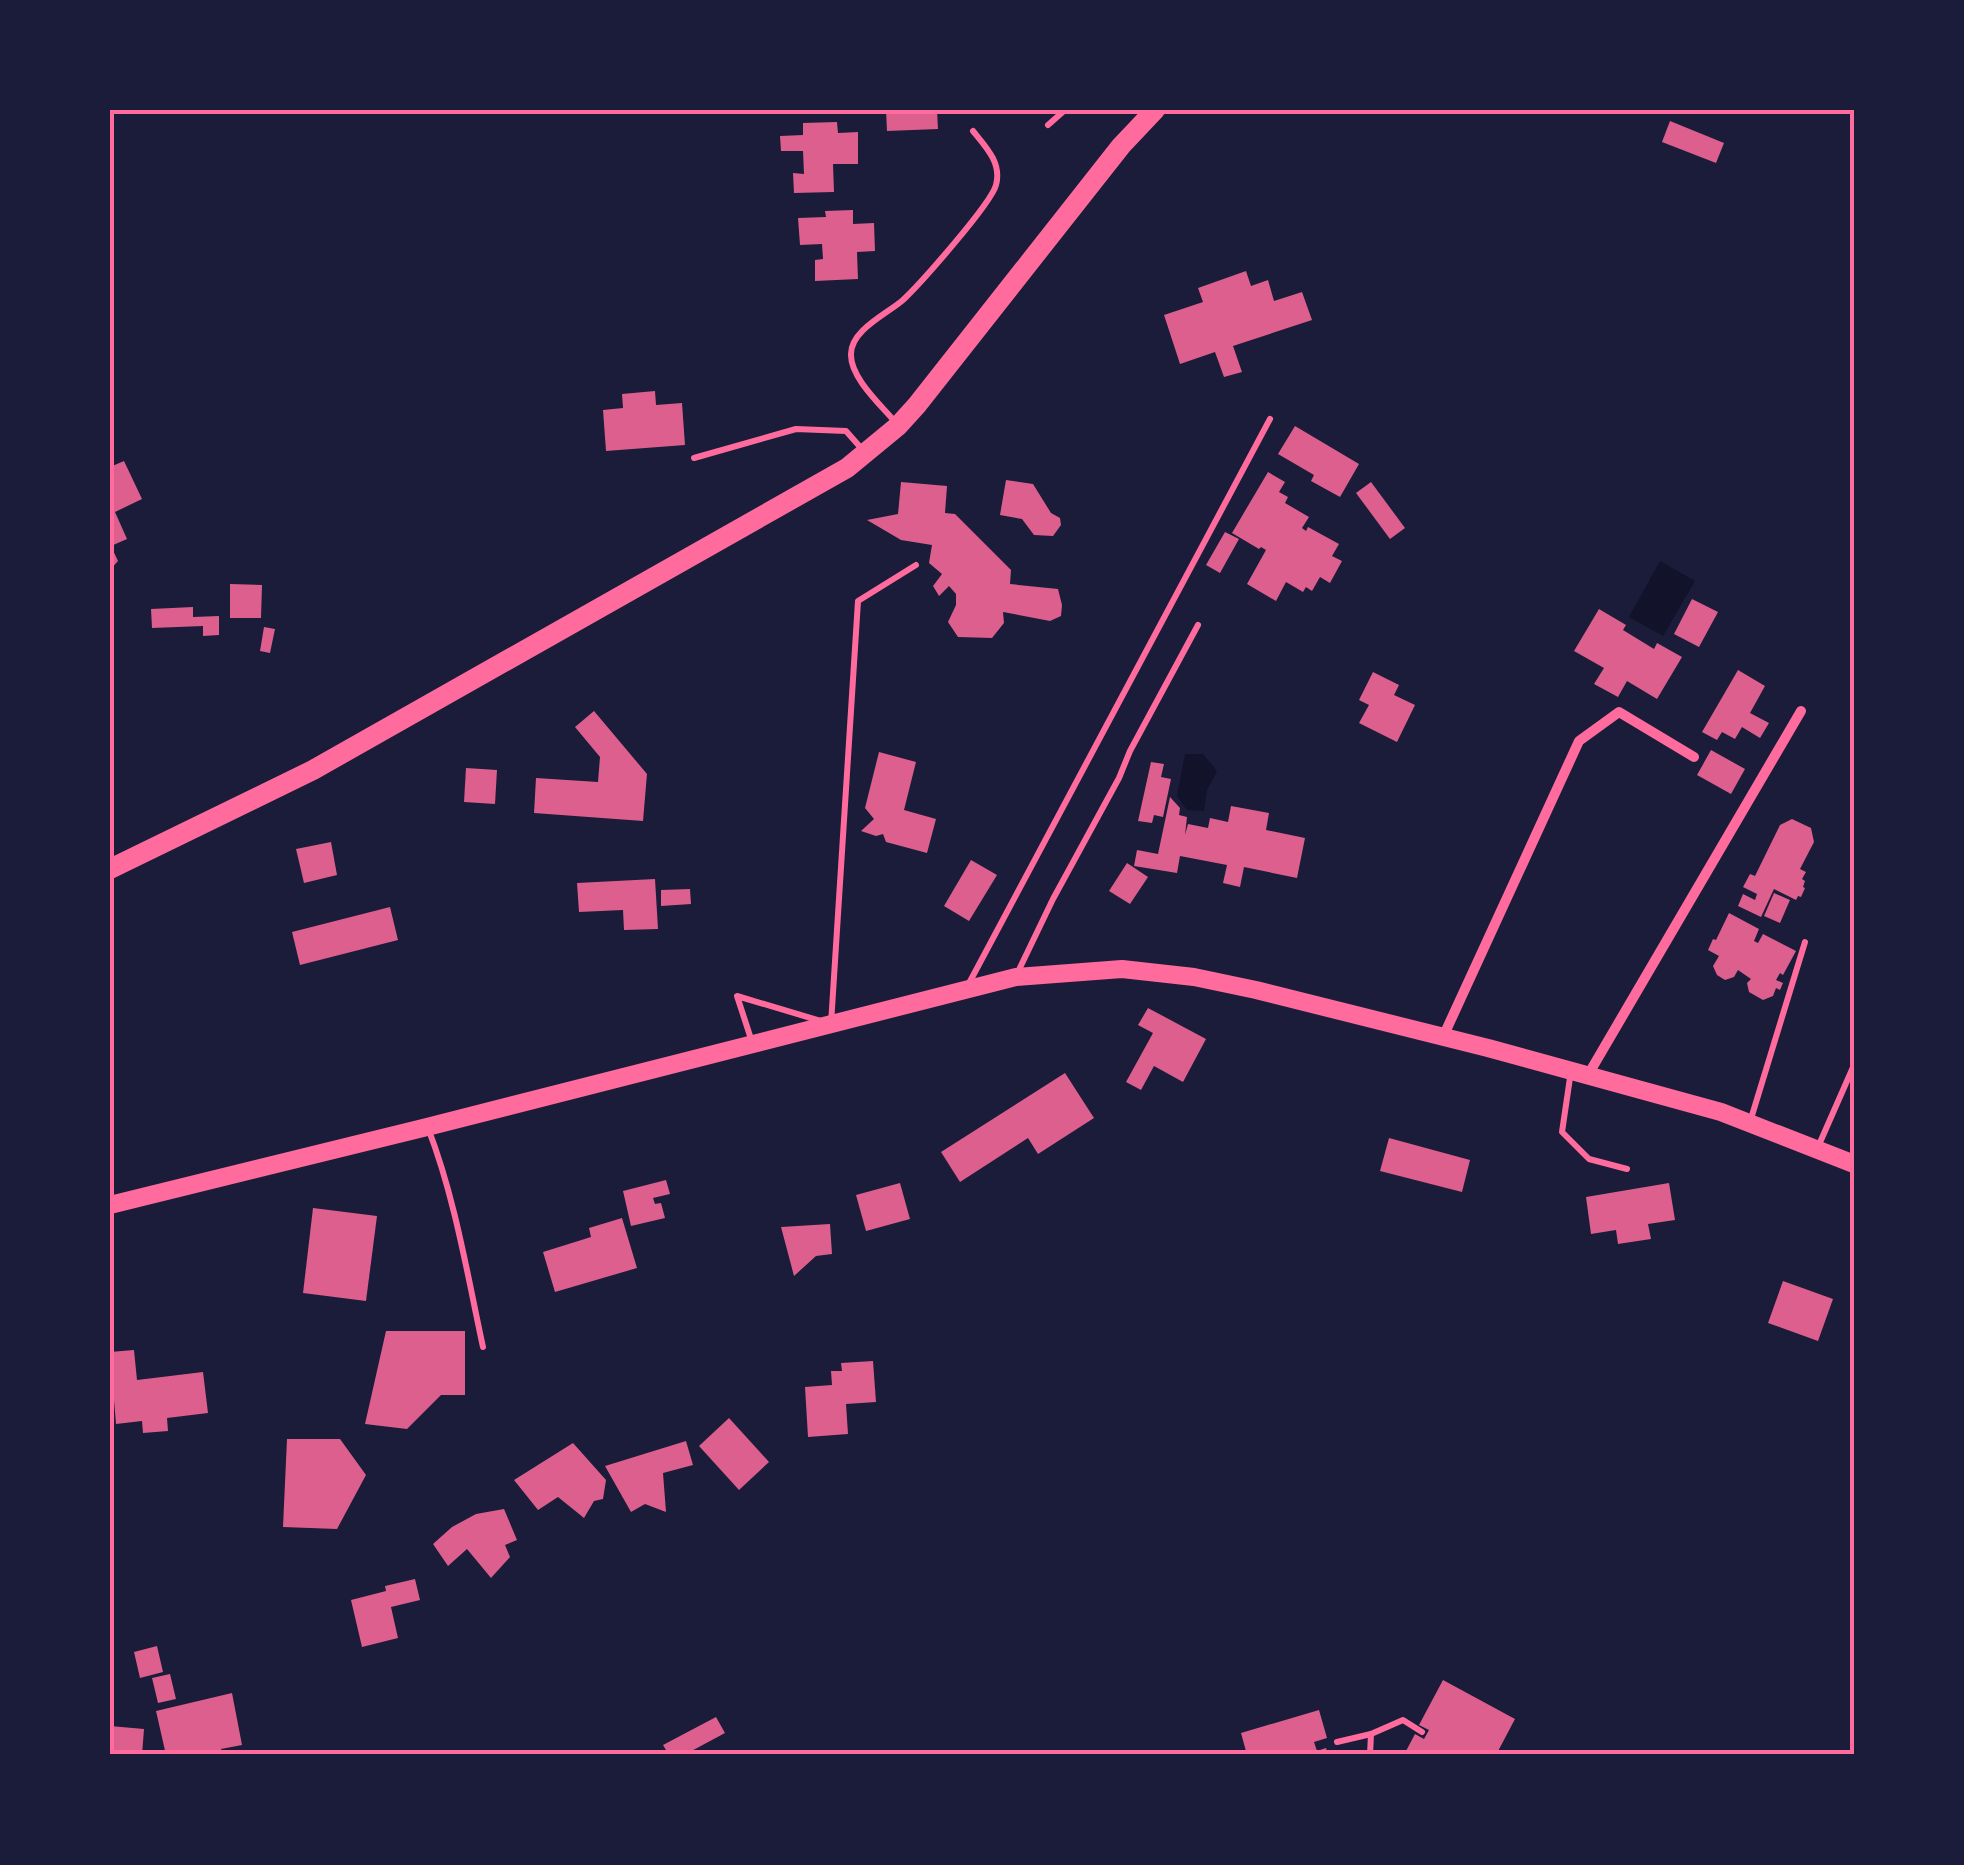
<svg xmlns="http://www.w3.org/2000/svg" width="1964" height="1865" font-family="Cabin,sans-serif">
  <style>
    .water { fill: #12122b }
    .building { fill: #dd5f8e }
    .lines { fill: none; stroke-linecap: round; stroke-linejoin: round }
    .service { stroke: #ff6b9d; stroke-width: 6 }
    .minor { stroke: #ff6b9d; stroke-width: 10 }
    .tertiary { stroke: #ff6b9d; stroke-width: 18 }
    .secondary { stroke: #ff6b9d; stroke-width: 20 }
    .neatline { fill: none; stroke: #ff6b9d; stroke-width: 4 }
  </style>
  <rect width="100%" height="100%" fill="#1b1b3a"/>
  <!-- water -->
  <g class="water">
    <polygon points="1660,561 1695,581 1663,636 1629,617"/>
    <polygon points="1185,754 1203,754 1217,771 1207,790 1204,811 1187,810 1177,796"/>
  </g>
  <!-- building -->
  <g class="building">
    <polygon points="886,110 937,110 938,129 887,131"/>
    <polygon points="1670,121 1724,143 1716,163 1662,142"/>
    <polygon points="837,122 838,133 858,132 858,164 833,164 834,192 794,193 793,173 804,174 803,151 781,151 780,136 803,135 803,123"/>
    <polygon points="853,210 853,224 874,223 875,251 857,252 858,279 815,281 815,260 823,259 822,244 800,245 798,218 826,217 825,211"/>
    <polygon points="1246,271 1251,286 1268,280 1274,301 1302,292 1312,320 1233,346 1242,372 1224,377 1215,352 1180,364 1164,315 1203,302 1198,288"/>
    <polygon points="655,391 656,405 682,403 685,445 606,451 603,410 623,408 622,394"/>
    <polygon points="1295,426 1359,464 1340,497 1311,481 1314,475 1278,454"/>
    <polygon points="124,461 142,499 115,512 127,539 111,546 118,561 110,570 110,467"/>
    <polygon points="1268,472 1285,482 1279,492 1288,497 1285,503 1309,517 1302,528 1306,531 1308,527 1339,544 1332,556 1342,561 1330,583 1320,577 1312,591 1306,587 1303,592 1286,582 1276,601 1247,584 1266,550 1261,547 1259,549 1232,533"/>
    <polygon points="1006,480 1033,484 1051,513 1060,518 1061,525 1053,536 1034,535 1022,519 1000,515"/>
    <polygon points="901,482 947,486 945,513 955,514 1011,570 1010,584 1058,589 1062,605 1061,616 1050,621 1003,612 1004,623 992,638 958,637 948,622 956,605 956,594 949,586 939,596 933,586 942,574 929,563 932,545 901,540 867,520 898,514"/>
    <polygon points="1371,482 1405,528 1390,539 1356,493"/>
    <polygon points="1225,532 1239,539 1220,573 1206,565"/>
    <polygon points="230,584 262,585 261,618 230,618"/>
    <polygon points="1692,599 1718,612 1699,647 1674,634"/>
    <polygon points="193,607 193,617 219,616 219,635 203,636 203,626 152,628 151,609"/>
    <polygon points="1599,609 1626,625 1623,630 1654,649 1657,643 1682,657 1657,699 1627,681 1618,697 1594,684 1604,668 1574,651"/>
    <polygon points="264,627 275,629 270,653 260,651"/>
    <polygon points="1738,670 1765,686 1750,713 1769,723 1760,738 1742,727 1735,739 1722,732 1717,740 1702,732"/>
    <polygon points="1373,672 1399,685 1394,695 1415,705 1397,742 1359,723 1369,705 1359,700"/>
    <polygon points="594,711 647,774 643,821 534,813 536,778 598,782 600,757 575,727"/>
    <polygon points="1711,750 1745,769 1731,794 1697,775"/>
    <polygon points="879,752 916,762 904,810 936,819 927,853 886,842 883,834 876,836 861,831 874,819 865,808"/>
    <polygon points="1151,762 1164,764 1161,777 1171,779 1163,817 1154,815 1152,823 1138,821"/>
    <polygon points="466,768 497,770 495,804 464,802"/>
    <polygon points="1170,797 1180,808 1179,815 1187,817 1185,835 1188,824 1208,828 1210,818 1228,822 1231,806 1269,813 1266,830 1305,838 1297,878 1244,867 1240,887 1223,883 1227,865 1180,856 1177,873 1134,866 1137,850 1158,854"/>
    <polygon points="1792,819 1811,828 1814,842 1800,869 1806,872 1802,879 1805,881 1803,887 1805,888 1801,897 1798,896 1796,900 1774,889 1761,917 1738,906 1743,894 1755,900 1757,894 1743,887 1750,874 1755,876 1780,825"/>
    <polygon points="331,842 337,875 304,883 296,849"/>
    <polygon points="971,860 997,875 969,921 944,906"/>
    <polygon points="1127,863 1148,877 1130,904 1109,891"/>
    <polygon points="655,879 658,929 624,930 623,910 579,912 577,883"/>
    <polygon points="690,889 691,904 661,906 661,890"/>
    <polygon points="1774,893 1790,900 1780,923 1764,916"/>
    <polygon points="390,907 398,940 300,965 292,932"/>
    <polygon points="1729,913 1759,929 1754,941 1758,943 1763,934 1796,951 1783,975 1780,973 1776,980 1783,983 1780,990 1776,988 1773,996 1763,1000 1749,992 1747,983 1751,979 1738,970 1734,977 1725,980 1717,975 1713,966 1719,956 1708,950 1713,939 1716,940"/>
    <polygon points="1148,1008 1206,1039 1183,1082 1154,1066 1141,1090 1126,1082 1153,1033 1138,1025"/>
    <polygon points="1065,1073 1094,1118 1038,1154 1028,1138 960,1182 941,1152"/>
    <polygon points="1389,1138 1470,1160 1462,1192 1380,1171"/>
    <polygon points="666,1180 670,1194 653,1198 655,1204 661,1203 665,1218 631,1226 623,1191"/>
    <polygon points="900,1183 910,1219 866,1231 856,1195"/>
    <polygon points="1669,1183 1675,1220 1648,1224 1651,1239 1618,1244 1616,1230 1591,1234 1586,1197"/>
    <polygon points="313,1208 377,1216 366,1301 303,1293"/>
    <polygon points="622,1218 637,1268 555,1292 543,1252 591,1237 589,1228"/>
    <polygon points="830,1224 832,1254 816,1256 794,1276 781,1227"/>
    <polygon points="1783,1281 1833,1299 1818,1341 1768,1323"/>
    <polygon points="386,1331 465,1331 465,1395 441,1395 407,1429 365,1424"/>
    <polygon points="134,1350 137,1380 203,1372 208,1413 167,1418 168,1431 143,1433 142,1421 116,1424 110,1352"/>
    <polygon points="873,1361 876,1402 846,1404 848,1434 808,1437 805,1387 832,1385 831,1371 842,1371 841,1363"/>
    <polygon points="729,1418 769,1462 739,1490 699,1446"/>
    <polygon points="287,1439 340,1439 366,1475 337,1529 283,1527"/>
    <polygon points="686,1441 693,1465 663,1473 666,1512 645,1504 631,1512 605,1466"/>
    <polygon points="573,1443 606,1480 603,1499 594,1501 584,1518 558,1497 538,1510 514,1480"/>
    <polygon points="504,1509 517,1540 505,1545 510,1557 491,1578 467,1549 448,1566 433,1544 452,1527 476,1514"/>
    <polygon points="415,1579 420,1600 391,1607 398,1638 362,1647 351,1600 386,1591 385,1586"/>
    <polygon points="157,1646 163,1672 140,1678 134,1652"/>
    <polygon points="170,1674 176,1699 158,1703 152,1678"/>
    <polygon points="1443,1680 1515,1719 1496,1755 1442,1755 1436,1752 1434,1755 1412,1755 1406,1751 1415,1734 1424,1739 1429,1730 1419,1725"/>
    <polygon points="232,1693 242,1745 221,1749 223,1755 166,1755 156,1711"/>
    <polygon points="1319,1710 1327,1738 1314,1742 1317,1751 1326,1748 1328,1755 1247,1755 1241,1733"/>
    <polygon points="716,1717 725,1733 684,1755 669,1755 663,1745"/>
    <polygon points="110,1726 144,1729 142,1755 110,1755"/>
  </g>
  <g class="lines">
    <!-- service -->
    <g class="service">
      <polyline points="1048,125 1065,110"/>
      <path d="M897,424C882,406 850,378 851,354C851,330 887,314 903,300C920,284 991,204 996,185C1002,163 986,147 973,131"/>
      <polyline points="694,458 796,429 846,431 861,448"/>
      <polyline points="1016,976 1053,899 1119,778 1130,751 1198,625"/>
      <polyline points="967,987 1270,419"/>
      <polyline points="752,1042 737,996 831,1024 858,601 916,565"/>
      <polyline points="1571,1071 1562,1132 1589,1159 1627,1169"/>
      <polyline points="1750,1122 1805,942"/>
      <path d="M428,1128C455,1198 467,1273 483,1347"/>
      <polyline points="1818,1147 1854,1065"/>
      <polyline points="1337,1742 1371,1734"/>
      <polyline points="1370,1755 1371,1734 1403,1720 1422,1732"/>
    </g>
    <!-- minor -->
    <g class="minor">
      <polyline points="1443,1037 1579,741 1619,712 1694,757"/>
      <polyline points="1588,1075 1801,711"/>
    </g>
    <!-- tertiary -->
    <polyline class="tertiary" points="110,1205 427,1127 1016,977 1122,969 1194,977 1256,990 1488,1048 1721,1112 1854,1164"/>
    <!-- secondary -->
    <polyline class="secondary" points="110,869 313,770 847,468 898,426 917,405 1121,146 1155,110"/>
  </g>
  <!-- border -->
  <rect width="1964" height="1865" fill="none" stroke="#1b1b3a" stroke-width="225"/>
  <rect x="112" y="112" width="1740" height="1640" class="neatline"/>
</svg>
